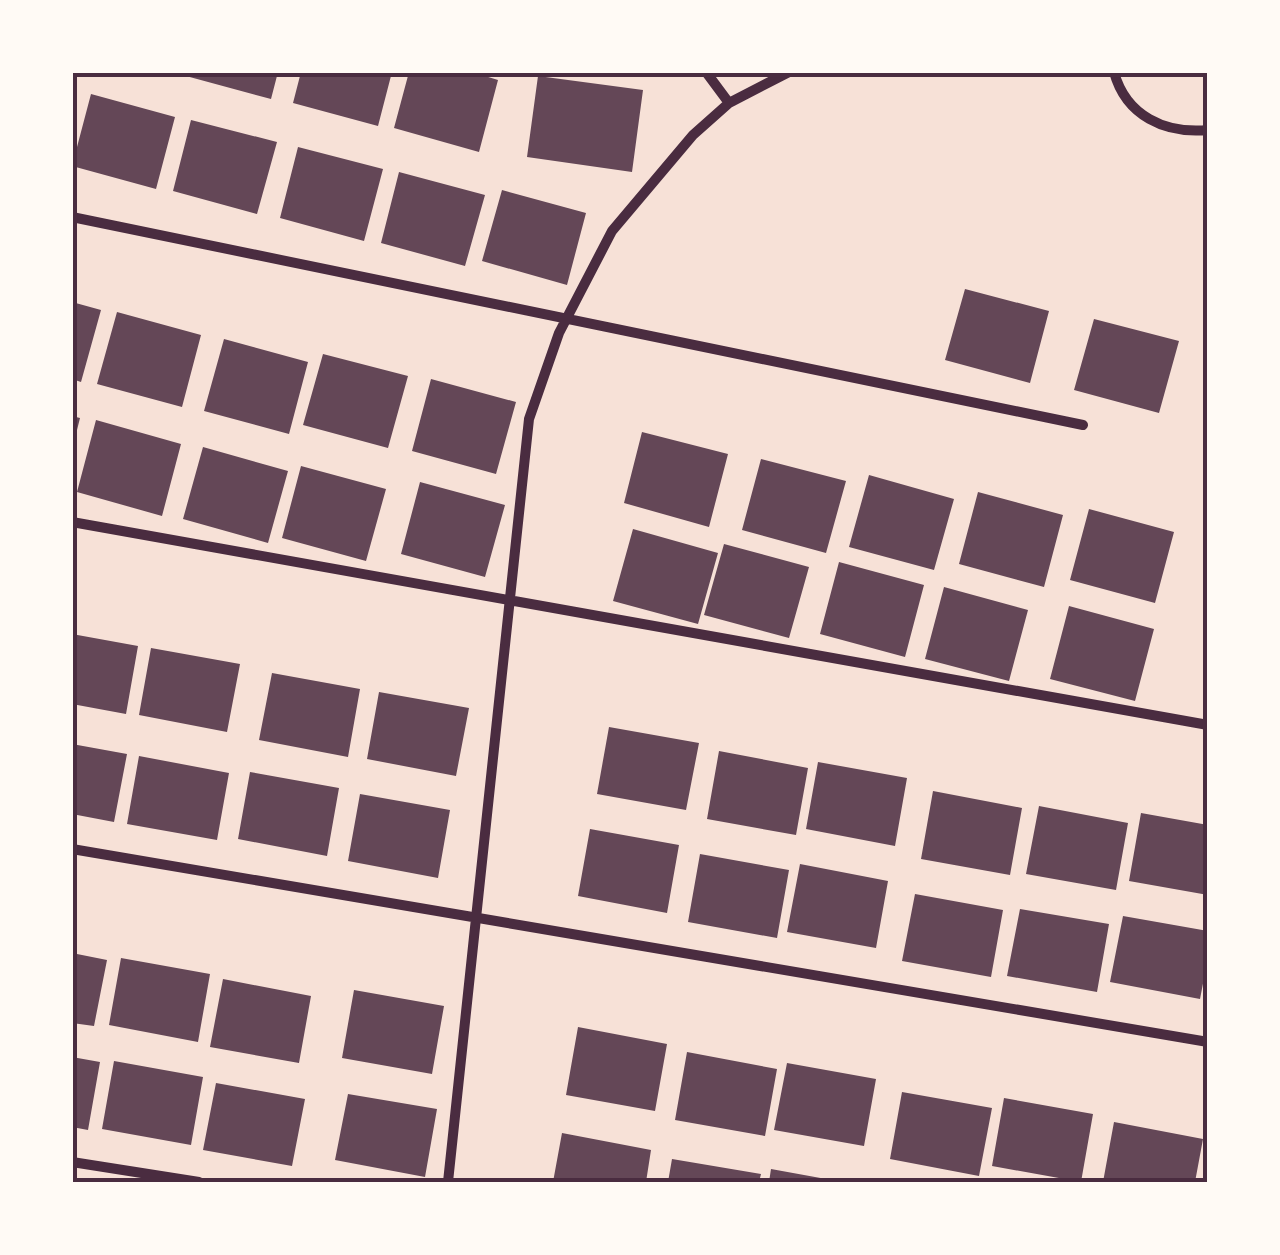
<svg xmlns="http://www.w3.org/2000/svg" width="1280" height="1255" font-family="Lato,sans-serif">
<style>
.building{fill:#644757}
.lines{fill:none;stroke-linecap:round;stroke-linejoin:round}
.minor{stroke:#4a2c40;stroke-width:10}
.neatline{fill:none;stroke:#4a2c40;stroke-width:4}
</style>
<rect width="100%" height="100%" fill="#f7e1d7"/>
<path class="building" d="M187,72H278L271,99L186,76Z
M301,72H392L378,126L293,103Z
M409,72H472L498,80L479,152L394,128Z
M538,76L643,90L632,172L527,157Z
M91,94L175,117L156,189L72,166Z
M191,120L277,142L257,214L173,191Z
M298,147L383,169L364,241L280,218Z
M399,172L485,195L465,266L381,243Z
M502,190L586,213L567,285L482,261Z
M965,289L1049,311L1030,383L945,360Z
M72,302L101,310L81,382L72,379Z
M117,312L201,335L182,407L97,384Z
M1094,319L1179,341L1159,413L1074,390Z
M224,339L308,362L289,434L204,411Z
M323,354L408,376L388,448L303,425Z
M431,379L516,402L496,474L412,451Z
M72,416L80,418L74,442H72Z
M96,420L181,444L162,516L77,492Z
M642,432L728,454L709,527L624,503Z
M203,447L288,471L268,543L183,519Z
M761,459L846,481L826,553L742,530Z
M301,466L386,489L366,561L282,538Z
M869,475L954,499L934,570L849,547Z
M420,482L505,505L485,577L401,554Z
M978,492L1063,515L1044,587L959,564Z
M1089,509L1174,532L1155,603L1070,580Z
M633,529L718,553L698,624L613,601Z
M724,544L809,567L789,638L704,615Z
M839,562L924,585L905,657L820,634Z
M944,587L1028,610L1009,681L925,659Z
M1069,606L1154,629L1135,701L1050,679Z
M72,634L138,646L126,714L72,704Z
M151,648L240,664L227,732L139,715Z
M272,673L360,689L348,757L259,740Z
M379,692L469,708L456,776L367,759Z
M609,727L699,743L686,810L597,794Z
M72,744L127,754L114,822L72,814Z
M719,751L808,768L796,835L707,819Z
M139,756L229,773L217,840L127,824Z
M818,762L907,778L895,846L806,829Z
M250,772L339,788L327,856L238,839Z
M933,791L1022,808L1010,875L921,859Z
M360,794L450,810L438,878L348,861Z
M1039,806L1128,823L1116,890L1026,874Z
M1141,813L1208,825V895L1129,881Z
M590,829L679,845L667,913L578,896Z
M700,854L789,870L777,938L688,922Z
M800,864L888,881L876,948L787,932Z
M915,894L1003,910L991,977L902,961Z
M1020,909L1109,924L1097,992L1007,976Z
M1123,916L1208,931V958L1200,999L1110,982Z
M72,953L107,960L94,1026L72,1023Z
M121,958L210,974L198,1042L109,1025Z
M223,979L311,996L299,1063L210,1047Z
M354,990L444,1006L432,1074L342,1058Z
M578,1027L667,1044L655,1111L566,1095Z
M687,1052L777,1069L765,1136L675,1120Z
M72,1057L100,1062L88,1130L72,1127Z
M114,1061L203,1077L191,1145L102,1129Z
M787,1063L876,1079L864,1146L774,1130Z
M216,1083L305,1099L292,1166L203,1150Z
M902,1092L992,1108L979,1176L890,1159Z
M348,1094L437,1109L425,1177L335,1160Z
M1004,1098L1093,1114L1081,1182L992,1166Z
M1114,1122L1203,1139L1195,1182H1103Z
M562,1133L651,1150L646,1182H553Z
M672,1159L761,1174L759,1182H668Z
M771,1169L837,1181L836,1182H769Z"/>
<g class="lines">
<path class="minor" d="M706,72L729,103
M1114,72C1126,116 1165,134 1208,130
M72,217L1083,425
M72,522L1208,725
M72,849L1208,1042
M72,1162L199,1182
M448,1182L529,419L559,333L612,231L693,135L729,103L789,72"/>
</g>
<rect width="1280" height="1255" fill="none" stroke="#fffaf5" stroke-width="150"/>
<rect x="75" y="75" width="1130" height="1105" class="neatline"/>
</svg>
